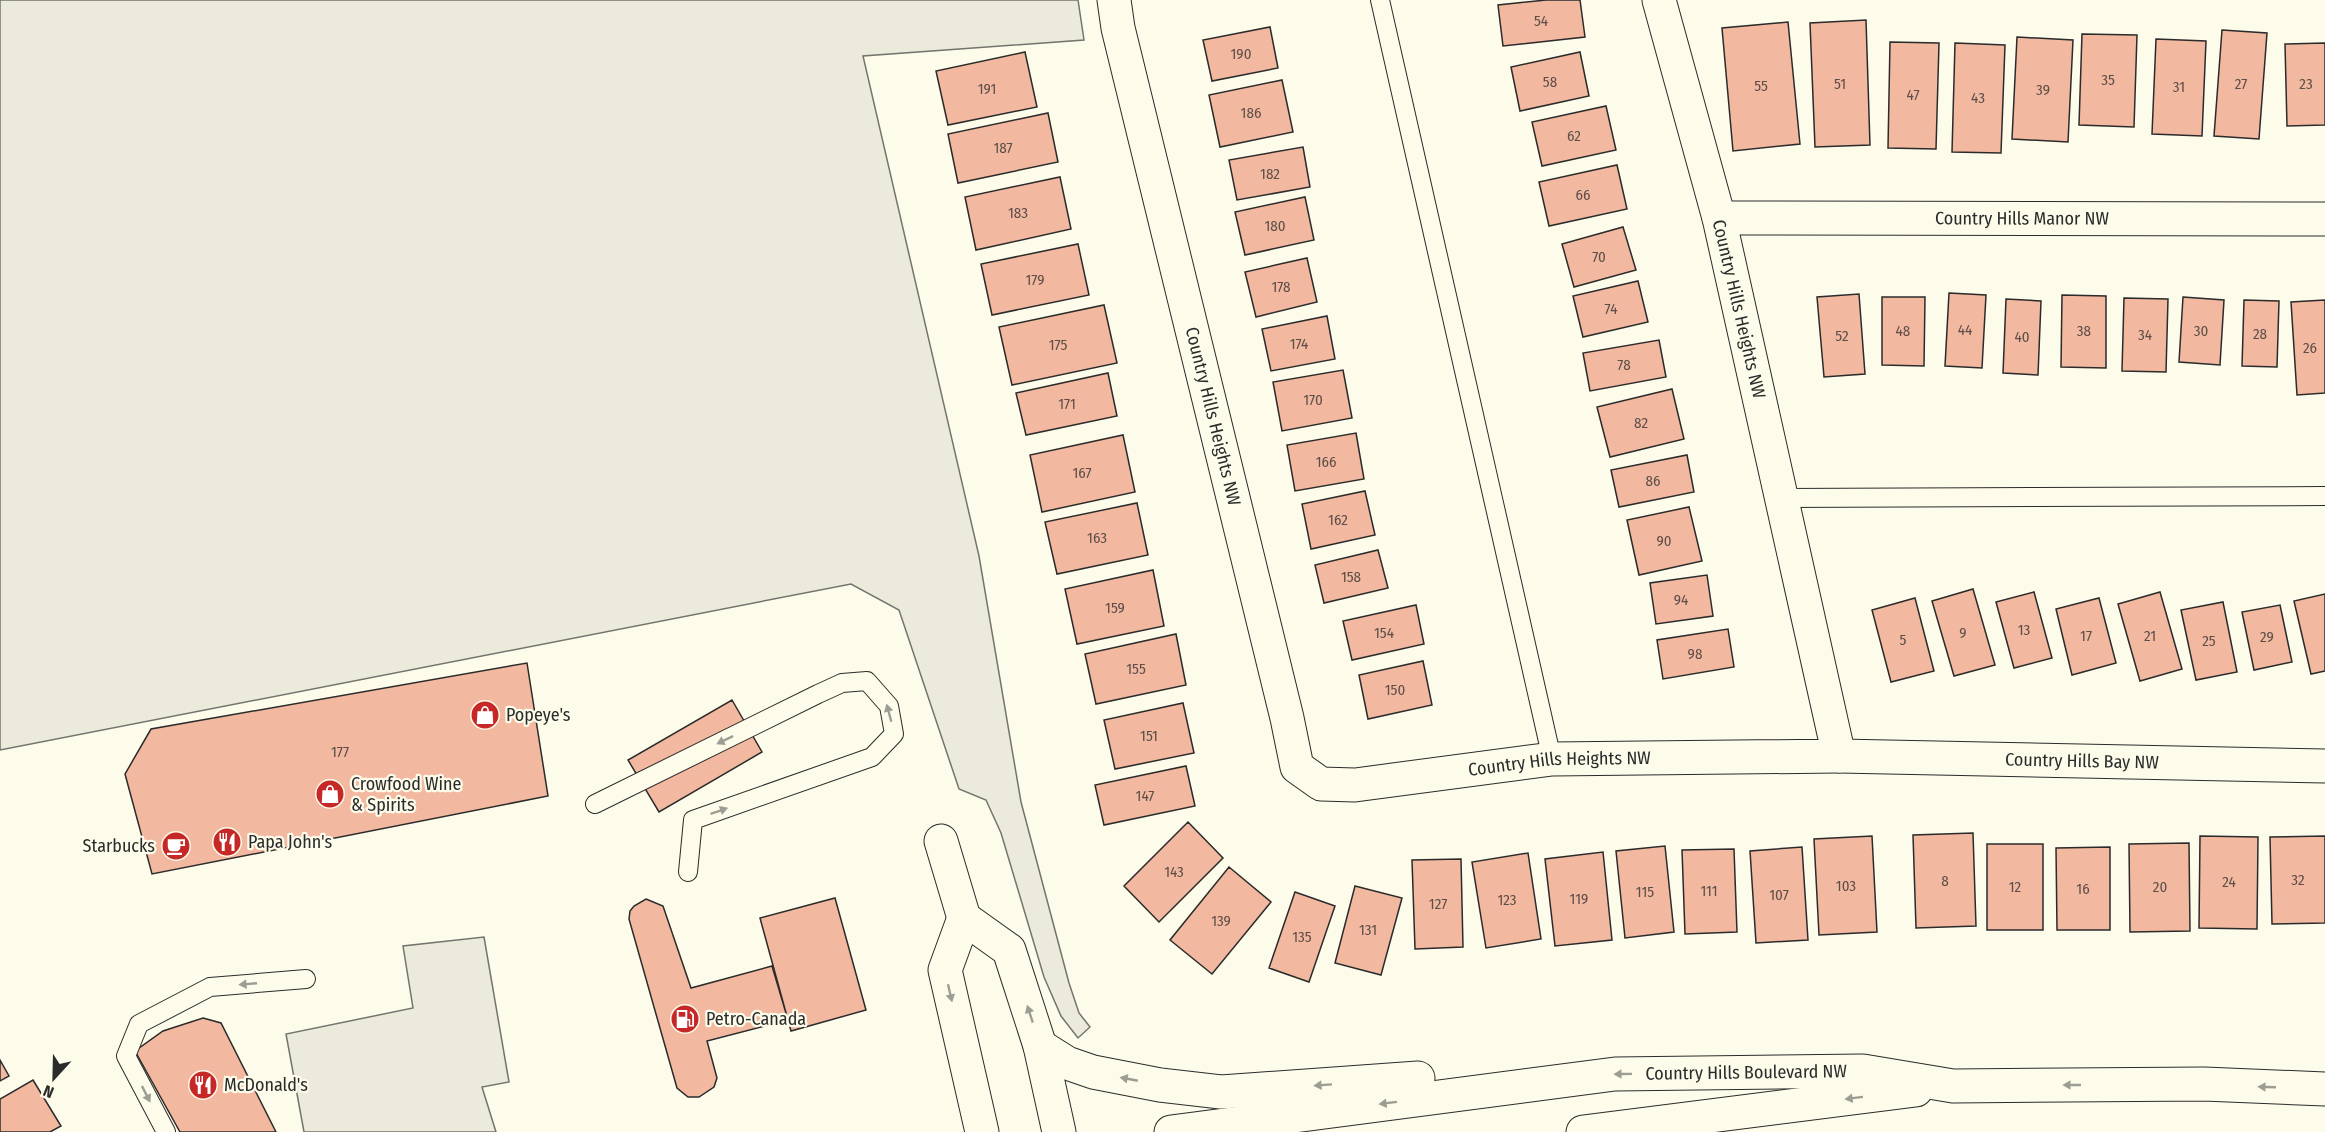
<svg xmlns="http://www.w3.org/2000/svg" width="2325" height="1132" font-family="'Fira Sans Condensed',sans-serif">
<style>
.green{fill:#ecebdb;stroke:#74746e;stroke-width:1.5}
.parking{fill:#eceadb;stroke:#74746e;stroke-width:1.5}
.building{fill:#f2b8a0;stroke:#2b2b2b;stroke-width:1.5}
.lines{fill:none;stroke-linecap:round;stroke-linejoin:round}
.service-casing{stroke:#2b2b2b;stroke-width:20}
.minor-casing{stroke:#2b2b2b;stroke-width:35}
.secondary-casing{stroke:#2b2b2b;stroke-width:35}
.service{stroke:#fdfbea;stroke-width:18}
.minor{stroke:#fdfbea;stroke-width:33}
.secondary{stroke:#fdfbea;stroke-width:33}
.oneway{fill:#9e9d94}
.labels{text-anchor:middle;stroke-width:4.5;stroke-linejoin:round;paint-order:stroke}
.number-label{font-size:15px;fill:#5d4e48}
.street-label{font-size:18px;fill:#2b2b2b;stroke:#fdfbea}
.poi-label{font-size:18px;fill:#2b2b2b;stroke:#fdfbea;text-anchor:start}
</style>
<rect width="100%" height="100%" fill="#fdfbea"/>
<path class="green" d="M0,0H1078L1084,40L863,56L979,556L1021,802L1069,983L1079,1013L1090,1027L1078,1038L1061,1016L1044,977L1001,833L986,800L959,789L899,610L851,584L0,750Z"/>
<path class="parking" d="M484,937L509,1082L482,1087L496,1132H304L286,1034L413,1008L403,946Z"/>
<path class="building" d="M1546,0H1580L1585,37L1503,46L1498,5Z
M1866,20L1870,145L1815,147L1810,23Z
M1788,22L1800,144L1733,151L1722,28Z
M1270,27L1278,68L1212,81L1203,40Z
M2222,30L2267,33L2259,139L2214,136Z
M2082,34L2137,35L2134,127L2079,125Z
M2017,37L2073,40L2068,142L2012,139Z
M2156,39L2206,41L2202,136L2152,134Z
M1890,42L1939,43L1936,149L1888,148Z
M1955,43L2005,45L2001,153L1952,152Z
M2325,43V125L2287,126L2285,44Z
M1025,52L1037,107L948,125L936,71Z
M1580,52L1589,96L1520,111L1511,67Z
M1282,80L1293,132L1220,147L1209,95Z
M1606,106L1616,150L1542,166L1532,122Z
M1048,113L1058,162L958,183L948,134Z
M1303,147L1310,187L1237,200L1229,160Z
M1617,165L1627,209L1549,226L1539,182Z
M1060,177L1071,229L976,250L965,197Z
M1305,197L1314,240L1245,255L1235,212Z
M1623,227L1636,270L1574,287L1562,244Z
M1078,244L1089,295L992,315L981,264Z
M1307,258L1317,302L1256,317L1245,272Z
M1638,281L1648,322L1583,337L1573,296Z
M1949,293L1986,295L1982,368L1945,366Z
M1859,294L1865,374L1824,377L1817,297Z
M2062,295L2106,296V368L2061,367Z
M1882,297H1925L1924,366L1882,365Z
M2183,297L2224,300L2220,365L2179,362Z
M2124,298L2168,299L2166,372L2122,371Z
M2006,299L2041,301L2038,375L2003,373Z
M2244,300L2279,301L2277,367L2242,366Z
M2325,300V393L2297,395L2291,302Z
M1104,305L1117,363L1012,385L999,327Z
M1327,316L1335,359L1271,371L1262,329Z
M1659,340L1666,377L1590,391L1583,353Z
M1343,370L1352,418L1282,431L1273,382Z
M1108,373L1117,416L1026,435L1016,393Z
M1672,389L1684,439L1610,457L1597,407Z
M1356,433L1364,479L1295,491L1287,445Z
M1123,435L1135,492L1042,512L1030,455Z
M1687,455L1694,492L1619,507L1611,470Z
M1365,491L1375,535L1311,549L1302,504Z
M1137,503L1148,555L1057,574L1045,522Z
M1689,507L1702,561L1639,575L1627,520Z
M1378,550L1388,588L1324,603L1315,565Z
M1153,570L1164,626L1077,644L1065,589Z
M1707,575L1713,616L1656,624L1650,583Z
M1973,589L1995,665L1954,676L1932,601Z
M2034,592L2052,658L2014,668L1996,602Z
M2160,592L2182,669L2140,681L2118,604Z
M2325,594V671L2311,674L2294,601Z
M1915,598L1934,671L1891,682L1872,610Z
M2099,598L2116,663L2072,675L2056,609Z
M2223,602L2237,672L2196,680L2181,610Z
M1416,605L1424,644L1352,660L1343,621Z
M2280,605L2292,662L2254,670L2242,612Z
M1728,629L1734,667L1663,679L1657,640Z
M1176,634L1186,685L1096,704L1085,654Z
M1423,661L1432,705L1368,719L1359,675Z
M527,663L548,796L152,874L125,774L151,729Z
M732,700L762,752L659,812L628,760Z
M1183,703L1194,753L1115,769L1104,720Z
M1186,766L1195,806L1104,825L1095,785Z
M1188,822L1223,858L1159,922L1124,886Z
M1973,833L1976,926L1916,928L1913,835Z
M1872,836L1877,932L1819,935L1814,839Z
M2200,836L2258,837L2257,929L2199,928Z
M2325,836V923L2272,924L2270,837Z
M2189,843L2190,931L2130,932L2129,844Z
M1987,844H2043V930H1987Z
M1665,846L1674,932L1625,938L1616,851Z
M1802,847L1808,940L1756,943L1750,851Z
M2110,847V930H2057L2056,848Z
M1734,849L1737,932L1685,934L1682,850Z
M1603,852L1612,940L1555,946L1545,859Z
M1528,853L1541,939L1486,948L1472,862Z
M1461,859L1463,947L1415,949L1412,860Z
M1229,867L1271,902L1212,974L1170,940Z
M1355,886L1402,898L1381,975L1335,963Z
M1295,892L1335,906L1309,982L1269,968Z
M835,898L866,1010L791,1031L760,918Z
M646,899L663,906L691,988L772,966L788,1020L707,1041L717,1078L714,1087L699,1097H688L677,1088L629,919L630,911L634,906Z
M203,1018L221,1023L276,1132H180L135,1051L163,1031Z
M0,1060L9,1076L0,1081Z
M33,1080L61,1126L50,1132H0V1099Z"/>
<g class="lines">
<g class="service-casing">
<path id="service" d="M1380,0L1552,759
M1781,498L2325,496
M595,804L818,694L842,683L867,681L889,706L894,734L872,757L693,820L688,872
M166,1132L126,1056L139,1024L210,987L306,979"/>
</g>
<g class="minor-casing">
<g id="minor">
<path id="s1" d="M1114,0L1118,28L1287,718L1297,767L1321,784L1355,785L1552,759L1839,756L1719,218L1659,0"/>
<path id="s2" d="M1719,218L2325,219"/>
<path id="s3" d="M1839,756L2325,766"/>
<path d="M941,841L964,918L1009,950L1040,1046L1059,1132"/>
<path d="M964,918L945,970L982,1132"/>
</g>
</g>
<g class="secondary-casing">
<g id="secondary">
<path d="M1040,1046L1067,1063L1093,1072L1160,1085L1221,1092L1418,1078"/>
<path id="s4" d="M1171,1132L1615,1074L1863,1071L1953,1086L2204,1084L2325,1089"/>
<path d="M1583,1132L1916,1090"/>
</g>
</g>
<use href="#service" class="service"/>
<use href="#minor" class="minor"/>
<use href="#secondary" class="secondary"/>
</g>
<defs><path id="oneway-solid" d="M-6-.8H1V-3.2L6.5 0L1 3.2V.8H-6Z" transform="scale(1.5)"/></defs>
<g class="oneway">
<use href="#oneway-solid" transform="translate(889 713) rotate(-105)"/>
<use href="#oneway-solid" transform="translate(725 740) rotate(154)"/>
<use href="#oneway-solid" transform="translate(719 811) rotate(-19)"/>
<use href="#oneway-solid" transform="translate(248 984) rotate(175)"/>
<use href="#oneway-solid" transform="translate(950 993) rotate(77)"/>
<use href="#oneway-solid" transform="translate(1030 1014) rotate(-108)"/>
<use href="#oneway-solid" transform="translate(1623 1074) rotate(179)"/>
<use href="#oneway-solid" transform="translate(1129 1079) rotate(-169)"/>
<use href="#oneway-solid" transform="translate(1323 1085) rotate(176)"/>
<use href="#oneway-solid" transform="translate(2072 1085) rotate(180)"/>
<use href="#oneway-solid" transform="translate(2267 1087) rotate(-178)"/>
<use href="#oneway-solid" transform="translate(146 1094) rotate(63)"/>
<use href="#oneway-solid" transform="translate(1854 1098) rotate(173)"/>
<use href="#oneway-solid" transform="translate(1388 1103) rotate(173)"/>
</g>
<defs>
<g id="shop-disc" transform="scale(1.5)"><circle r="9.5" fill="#c62828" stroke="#fdfbea"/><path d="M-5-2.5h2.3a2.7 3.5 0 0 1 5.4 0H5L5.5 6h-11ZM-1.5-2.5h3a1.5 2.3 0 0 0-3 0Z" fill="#fff"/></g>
<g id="restaurant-disc" transform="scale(1.5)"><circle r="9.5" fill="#c62828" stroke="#fdfbea"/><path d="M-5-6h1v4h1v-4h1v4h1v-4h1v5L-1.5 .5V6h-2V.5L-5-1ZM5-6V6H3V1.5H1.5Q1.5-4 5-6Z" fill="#fff"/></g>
<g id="cafe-disc" transform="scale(1.5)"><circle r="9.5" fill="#c62828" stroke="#fdfbea"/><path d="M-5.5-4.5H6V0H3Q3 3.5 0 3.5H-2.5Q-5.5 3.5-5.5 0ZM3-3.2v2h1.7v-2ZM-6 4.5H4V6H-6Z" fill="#fff"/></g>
<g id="fuel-disc" transform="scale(1.5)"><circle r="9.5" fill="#c62828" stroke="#fdfbea"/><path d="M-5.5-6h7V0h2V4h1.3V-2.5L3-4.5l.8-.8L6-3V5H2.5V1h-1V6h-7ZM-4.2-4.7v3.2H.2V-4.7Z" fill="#fff"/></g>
</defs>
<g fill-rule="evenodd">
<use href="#shop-disc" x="485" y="715"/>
<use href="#shop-disc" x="330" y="794"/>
<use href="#restaurant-disc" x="227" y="842"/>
<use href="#cafe-disc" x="176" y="846"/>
<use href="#fuel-disc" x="685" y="1019"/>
<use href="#restaurant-disc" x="203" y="1085"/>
</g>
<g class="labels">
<g class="number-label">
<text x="1541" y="26">54</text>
<text x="1241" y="59">190</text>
<text x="2108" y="85">35</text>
<text x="1550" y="87">58</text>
<text x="1840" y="89">51</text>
<text x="2241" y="89">27</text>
<text x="2306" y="89">23</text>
<text x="1761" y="91">55</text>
<text x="2179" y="92">31</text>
<text x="987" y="94">191</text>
<text x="2043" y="95">39</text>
<text x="1913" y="100">47</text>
<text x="1978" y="103">43</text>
<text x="1251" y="118">186</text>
<text x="1574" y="141">62</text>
<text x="1003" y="153">187</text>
<text x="1270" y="179">182</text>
<text x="1583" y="200">66</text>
<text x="1018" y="218">183</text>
<text x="1275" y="231">180</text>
<text x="1599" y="262">70</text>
<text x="1035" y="285">179</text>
<text x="1281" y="292">178</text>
<text x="1611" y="314">74</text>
<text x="1965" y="335">44</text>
<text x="1903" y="336">48</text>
<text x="2084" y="336">38</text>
<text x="2201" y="336">30</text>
<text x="2260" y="339">28</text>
<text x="2145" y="340">34</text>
<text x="1842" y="341">52</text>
<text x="2022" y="342">40</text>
<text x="1299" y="349">174</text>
<text x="1058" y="350">175</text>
<text x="2310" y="353">26</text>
<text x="1624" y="370">78</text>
<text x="1313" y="405">170</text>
<text x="1067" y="409">171</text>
<text x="1641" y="428">82</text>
<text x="1326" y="467">166</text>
<text x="1082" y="478">167</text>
<text x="1653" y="486">86</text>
<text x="1338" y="525">162</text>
<text x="1097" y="543">163</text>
<text x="1664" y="546">90</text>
<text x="1351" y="582">158</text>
<text x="1681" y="605">94</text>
<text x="1115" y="613">159</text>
<text x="2024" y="635">13</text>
<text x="1384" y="638">154</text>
<text x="1963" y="638">9</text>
<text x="2086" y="641">17</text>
<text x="2150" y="641">21</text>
<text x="2267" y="642">29</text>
<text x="1903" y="645">5</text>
<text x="2209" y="646">25</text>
<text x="1695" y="659">98</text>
<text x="1136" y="674">155</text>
<text x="1395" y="695">150</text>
<text x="1149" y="741">151</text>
<text x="340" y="757">177</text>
<text x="1145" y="801">147</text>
<text x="1174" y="877">143</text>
<text x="2298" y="885">32</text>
<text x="1945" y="886">8</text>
<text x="2229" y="887">24</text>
<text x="1846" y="891">103</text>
<text x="2015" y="892">12</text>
<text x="2160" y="892">20</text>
<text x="2083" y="894">16</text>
<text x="1709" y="896">111</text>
<text x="1645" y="897">115</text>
<text x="1779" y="900">107</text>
<text x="1579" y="904">119</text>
<text x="1507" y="905">123</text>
<text x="1438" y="909">127</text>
<text x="1221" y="926">139</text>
<text x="1368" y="935">131</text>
<text x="1302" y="942">135</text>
</g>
<g class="street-label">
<text dy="6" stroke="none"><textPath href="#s2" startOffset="303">Country Hills Manor NW</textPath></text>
<text transform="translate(1739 309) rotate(77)" y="6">Country Hills Heights NW</text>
<text dy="6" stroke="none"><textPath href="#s1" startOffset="428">Country Hills Heights NW</textPath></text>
<text dy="6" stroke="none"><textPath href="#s3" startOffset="243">Country Hills Bay NW</textPath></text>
<text dy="6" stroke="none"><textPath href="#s1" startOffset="1058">Country Hills Heights NW</textPath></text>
<text dy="6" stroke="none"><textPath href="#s4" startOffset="579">Country Hills Boulevard NW</textPath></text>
</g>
<g class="poi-label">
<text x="506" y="721">Popeye's</text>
<text x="351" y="790">Crowfood Wine<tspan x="351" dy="21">&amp; Spirits</tspan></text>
<text x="248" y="848">Papa John's</text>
<text x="155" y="852" text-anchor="end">Starbucks</text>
<text x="706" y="1025">Petro-Canada</text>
<text x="224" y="1091">McDonald's</text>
</g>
</g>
<g transform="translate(54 1078) rotate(202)" stroke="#fdfbea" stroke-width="4.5" paint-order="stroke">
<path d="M0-4.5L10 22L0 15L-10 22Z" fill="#2b2b2b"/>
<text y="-9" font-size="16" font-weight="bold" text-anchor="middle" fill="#2b2b2b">N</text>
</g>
</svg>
